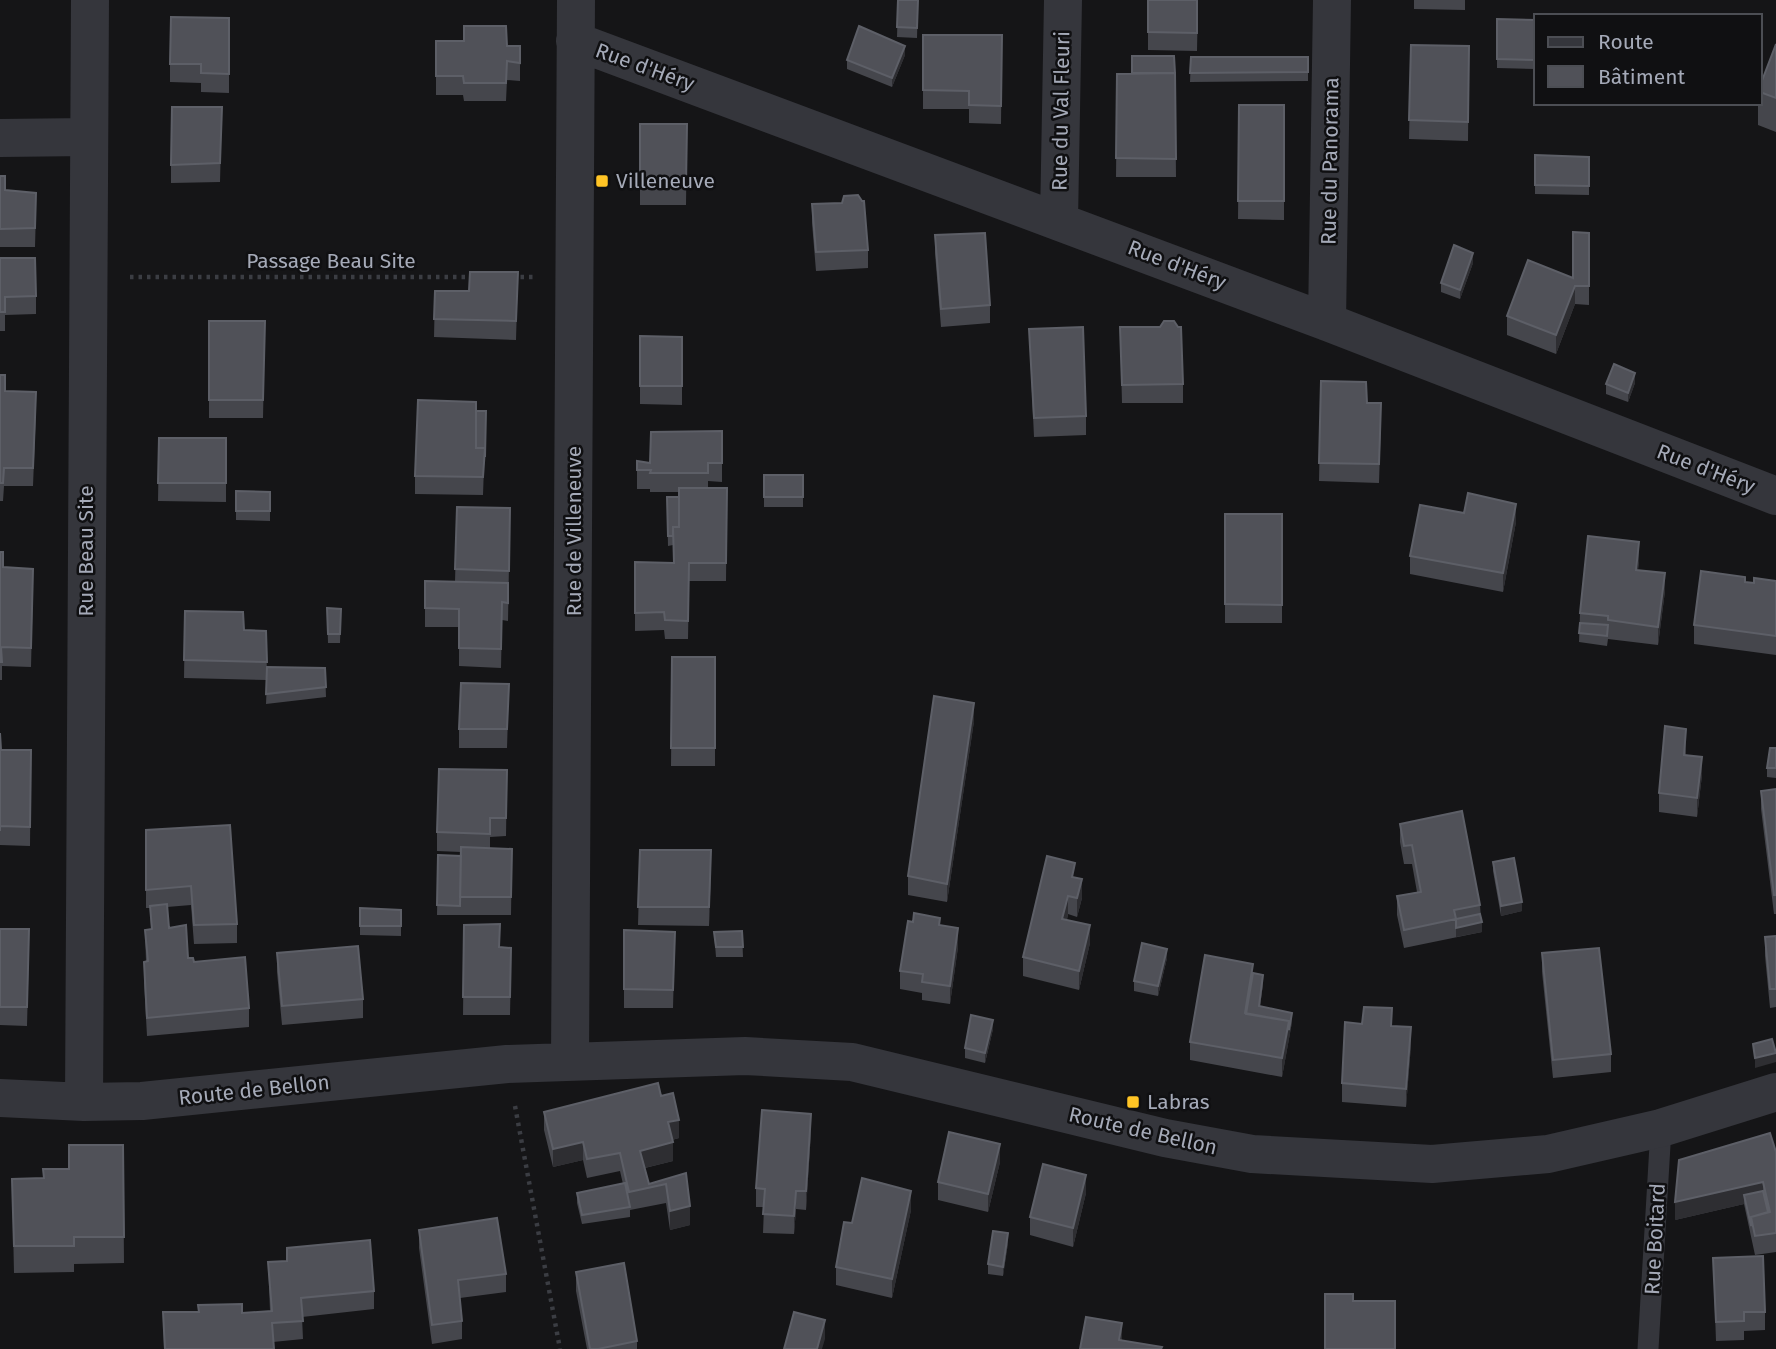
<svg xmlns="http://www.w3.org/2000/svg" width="1776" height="1349" font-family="'Fira Sans',sans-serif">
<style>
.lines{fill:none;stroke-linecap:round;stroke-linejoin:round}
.path{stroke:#3b3d43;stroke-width:4.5;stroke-dasharray:3.5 5;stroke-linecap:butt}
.service{stroke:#35363c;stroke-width:21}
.minor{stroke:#35363c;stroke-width:38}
.wall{fill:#45464c}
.shaded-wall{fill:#2e2e32}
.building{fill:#505158;stroke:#5d5f67;stroke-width:2}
.poi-dot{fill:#ffc425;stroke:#101012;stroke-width:2.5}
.labels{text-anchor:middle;stroke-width:5;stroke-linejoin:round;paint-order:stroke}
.street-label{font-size:21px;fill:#a5aab8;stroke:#101012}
.poi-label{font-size:21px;fill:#a5aab8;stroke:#101012;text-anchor:start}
</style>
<rect width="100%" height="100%" fill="#151517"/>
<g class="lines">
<path class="path" d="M130,277H475
M512,277H535
M515,1106L560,1349"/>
<path class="service" d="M1648,1349L1661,1128"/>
<path class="minor" d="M575,41L1327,322L1776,496
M0,138L88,137
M1059,221L1063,0
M1327,322L1332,0
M570,1061L576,0
M0,1098L84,1102L142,1101L507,1064L745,1056L852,1062L1165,1138L1252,1154L1432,1164L1548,1154L1661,1128L1776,1092
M84,1102L90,0"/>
</g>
<path class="wall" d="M898,0H918L917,38L897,37Z
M1148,0H1198L1197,51L1148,50Z
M1414,0H1465V10L1414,9Z
M229,18V93L201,92V83L170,82V64Z
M1497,19L1536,20V69L1497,68Z
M923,35H1002L1001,124L969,123V109H923Z
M436,41L520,46V81L507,80L506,101H464L463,95H436Z
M1776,44V132L1758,125V103H1760V86Z
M1411,45L1469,46L1468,141L1409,139Z
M905,55L892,87L847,69V60Z
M1191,57H1308V81L1190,82Z
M1175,73L1176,177H1116L1117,74Z
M1239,105H1284V220L1238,219Z
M222,107L220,182L171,183V165Z
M640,124H687L686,205H640Z
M1535,155L1589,157V195L1535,194Z
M0,176L5,190L36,211L35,247H0Z
M812,204L868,250V268L816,271L812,223Z
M1589,233V305L1575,304L1556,354L1507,335V316L1573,278Z
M935,235L990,305V323L941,327L935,253Z
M0,258L36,296V314L5,315V331H0Z
M1473,263L1460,299L1441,292V283Z
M518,272L516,340L434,337L435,291H469Z
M209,321H265L263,418H209Z
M1120,327L1183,384V403H1122Z
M1029,329L1086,416V435L1034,437Z
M640,336L682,337V405L640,404Z
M0,375L5,391L36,410L33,486H4L3,501H0Z
M1321,381L1367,403L1381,421L1379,483L1319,481Z
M1635,383L1628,402L1606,394V384Z
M476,411H486L483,495L415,494V476Z
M722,431V482L708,481V488H727L726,581H689L688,639H665L664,630L635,631V562L673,563V545L668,546L667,497H679V492H650V489H637V461L650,463Z
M159,438H226V502L158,501Z
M764,475H803V507H764Z
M236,491L270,492V521L236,520Z
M457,507L510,508L508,621L502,620L501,668L459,666V627H425V581L455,582Z
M1464,513L1516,522L1503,592L1410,574V556Z
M1225,514H1282V623H1225Z
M0,552L3,567L33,587L31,667L2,666V680H0Z
M1639,561L1638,570L1665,591L1658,645L1608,639L1607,646L1579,642L1580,613Z
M1776,581V655L1694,644V625L1745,582L1754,583Z
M327,608L341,609L340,643H328Z
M185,611L244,630L266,631L267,676L325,668L326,697L266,704L267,680L184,678Z
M672,657H715V766H671Z
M509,684L507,748H459V729Z
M974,721L947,902L908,895V876Z
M0,733L1,750H31L30,846L0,845V849Z
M1686,747V755L1702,775L1697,817L1659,812V793Z
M1776,748V778L1767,777V768Z
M507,770L506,836L490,837V848L512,849L511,915H437L438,855L461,856V852L437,851V832Z
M1776,789V914H1774L1761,809V791Z
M1400,824L1480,905L1482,932L1404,948L1397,915V896L1417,892L1412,864H1404L1400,842Z
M146,830L237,924V943L194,944L191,905L167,907L169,928L188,958L249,1008V1027L147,1036L144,981V962H146L145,930L151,929L150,908H146Z
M640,850L711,868L709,926L638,925Z
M1493,862L1522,911L1501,916L1493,871Z
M1075,878L1082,898L1077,917L1068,914L1067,920L1090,943L1079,990L1023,976V957Z
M360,908L401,910V936L360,935Z
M913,922L940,926L958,947L950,1004L922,1000V993L900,989V971Z
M464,925L511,966L510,1015H463Z
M0,929L29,948L27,1026L0,1025Z
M624,930L675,932L673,1008H624Z
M742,931L743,957H716L714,932Z
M1776,936V1007L1770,1008L1765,956V937Z
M277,953L363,999V1018L282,1025L277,972Z
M1542,953L1611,1054V1072L1553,1078L1542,972Z
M1167,958L1158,996L1134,991V981Z
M1253,973L1263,984L1260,1006L1292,1022L1282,1077L1190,1060V1042Z
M1392,1026L1411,1045L1406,1107L1342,1102V1083Z
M993,1029L985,1063L965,1058V1048Z
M661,1096L679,1138L672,1140L673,1161L645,1168L649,1184L686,1173L690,1225L670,1230L666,1203L630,1210V1217L582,1224L577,1203V1193L623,1184L620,1171L587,1178L583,1160L553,1167L544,1130V1112Z
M811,1132L806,1210L796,1209L794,1234L763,1233L764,1207H756V1188Z
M123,1145L124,1263L74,1264V1272L14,1273L12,1179L43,1178V1169H69Z
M1776,1152V1252L1755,1255L1744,1204L1675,1220Z
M1000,1162L988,1212L938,1200V1182Z
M1086,1193L1073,1247L1030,1235V1217Z
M911,1210L892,1298L836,1285V1267L852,1223Z
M419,1230L506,1274V1292L460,1298L462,1321V1339L432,1344L419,1248Z
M1008,1243L1003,1276L988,1274V1264Z
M1713,1258L1765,1312V1330L1744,1331V1340L1716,1341Z
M268,1262L374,1291V1309L302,1317L303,1339L273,1342L274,1349H164L163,1312H198V1305L242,1313L270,1311Z
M576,1272L637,1341V1349H587L576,1291Z"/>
<path class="shaded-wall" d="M905,46V55L892,87V78Z
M1473,253V263L1460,299V290Z
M1575,286V304L1556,354V335Z
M1635,373V383L1628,402V393Z
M1516,504V522L1503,592V573Z
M1639,542V561L1636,588V570Z
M1665,573V591L1658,645V627Z
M974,703V721L947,902V884Z
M1686,729V747L1684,773V755Z
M1702,757V775L1697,817V798Z
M711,850V868L709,926V907Z
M1082,879V898L1077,917V898Z
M1068,896V914L1062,937V919Z
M1522,902V911L1501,916V906Z
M1482,922V932L1456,937V928Z
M1090,925V943L1079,990V971Z
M958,928V947L950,1004V986Z
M1167,949V958L1158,996V986Z
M1253,964V982L1246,1023L1245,1013Z
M1263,975V984L1259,1015V1006Z
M1292,1013V1022L1289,1039V1030Z
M993,1020V1029L985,1063V1053Z
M1289,1021V1039L1282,1077V1058Z
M1411,1027V1045L1406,1107V1089Z
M1776,1053V1062L1755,1068V1058Z
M811,1114V1132L806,1210V1191Z
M679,1120V1138L668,1141V1122Z
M583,1142V1160L553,1167V1149Z
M673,1142V1161L640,1169V1151Z
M1000,1144V1162L988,1212V1194Z
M1086,1175V1193L1073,1247V1228Z
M1763,1182V1200L1744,1195V1204L1675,1220V1202Z
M796,1191V1209L794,1234V1216Z
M911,1191V1210L892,1298V1279Z
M690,1206V1225L670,1230V1211Z
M1008,1233V1243L1003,1276V1267Z
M825,1320V1339L822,1349H817Z
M1122,1323V1341L1119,1340Z"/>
<path class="building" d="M898,0H918L917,28L897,27Z
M1148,0H1197V33L1148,32Z
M171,17L229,18V74L201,73V64H170Z
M1497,19L1536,20V60L1497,59Z
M464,26H506L507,46H520V63L507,61L506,83H464L463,76H436V41H464Z
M859,26L905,46L892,78L847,60Z
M923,35H1002L1001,106L969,105V91L923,90Z
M1776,44V98L1760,92V86Z
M1411,45L1469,46L1468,122L1409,120Z
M1132,56H1174L1175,73H1132Z
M1191,57H1308V72L1190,73Z
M1175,73L1176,159L1116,158L1117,74Z
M1239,105H1284V201H1238Z
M172,107H222L220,163L171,165Z
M640,124H687L686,186H640Z
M1535,155L1589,157V186L1535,185Z
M0,176H5V190L36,193L35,228L0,229Z
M858,195L862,201H864L868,250L816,252L812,204L842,203L844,196Z
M1573,232L1589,233V286H1575L1556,335L1507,316L1528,260L1573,278Z
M985,233L990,305L941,309L935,235Z
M1454,245L1473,253L1460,290L1441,283Z
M0,258H35L36,296L5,297V312H0Z
M470,272H518L516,321L434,319L435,291H469Z
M209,321H265L263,400H209Z
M1164,321H1174L1178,327H1181L1183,384L1122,385L1120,327H1160Z
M1083,327L1086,416L1034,418L1029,329Z
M640,336L682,337V386H640Z
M1614,364L1635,373L1628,393L1606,384Z
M0,375H5V391L36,392L33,468H4L3,483H0Z
M1321,381L1366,382L1367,403H1381L1379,464L1319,463Z
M418,400L476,402V448H485L483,477L415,476Z
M476,411H486L485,457V448H476Z
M722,431V463H708V473H650L651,470H637V461L650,463L651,432Z
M159,438H226V483H158Z
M764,475H803V497H764Z
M679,488H727L726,563H689L688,621L665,620L664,612L635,613V562L674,563L673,527H679Z
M236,491L270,492V511H236Z
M1468,493L1516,504L1503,573L1410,556L1420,505L1464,513Z
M667,497H679V527H673V536H668Z
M457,507L510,508L509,571L455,569Z
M1225,514H1282V605L1225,604Z
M1588,536L1639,542L1636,570L1665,573L1658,627L1608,620V616L1580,613Z
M0,552H3V567L33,569L31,648L1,647L2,662H0Z
M1701,571L1745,577V582L1754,583V578L1776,581V636L1694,625Z
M425,581L508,583V603L502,602L501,649L459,648V609L425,608Z
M327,608L341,609L340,634H328Z
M185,611L243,612L244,630L266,631L267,662L184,660Z
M1580,623L1608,625L1607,636L1579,633Z
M672,657H715V748H671Z
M267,667L325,668L326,687L266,694Z
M461,683L509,684L507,729H459Z
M934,696L974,703L947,884L908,876Z
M1665,726L1686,729L1684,755L1702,757L1697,798L1659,793Z
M0,733L1,750H31L30,827L0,826V831Z
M1770,748H1776V768H1767Z
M439,769L507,770L506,818H490V834L437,832Z
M1776,789V895H1774L1761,791Z
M1462,811L1480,905L1454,910L1456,919L1404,930L1397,896L1421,892L1412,845L1404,846L1400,824Z
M230,825L237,924L194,925L191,886L146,890V830Z
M461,847L512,849L511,897H460Z
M640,850H711L709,907H638Z
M438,855L461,856L460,906L437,905Z
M1047,856L1075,863L1072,877L1082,879L1077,898L1068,896L1062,919L1090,925L1079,971L1023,957Z
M1514,858L1522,902L1501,906L1493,862Z
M167,904L169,928L186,925L188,958H193L194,962L245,957L249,1008L147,1018L144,962L148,961L145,930L152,929L150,906Z
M360,908L401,910V926H360Z
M914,913L940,918L939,925L958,928L950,986L922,982L923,974L900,971L908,921L913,922Z
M1480,914L1482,922L1456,928V919Z
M500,924L499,947L511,948L510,997H463L464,925Z
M0,929H29L27,1007H0Z
M624,930L675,932L673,990L624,989Z
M742,931L743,947H716L714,932Z
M1776,936V989H1770L1765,937Z
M1142,943L1167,949L1158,986L1134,981Z
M358,946L363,999L282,1006L277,953Z
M1599,948L1611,1054L1553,1060L1542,953Z
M1205,955L1253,964L1245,1013L1289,1021L1282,1058L1190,1042Z
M1253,973L1263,975L1259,1006L1292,1013L1289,1030V1021L1246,1014Z
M1364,1007L1392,1008L1391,1026L1411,1027L1406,1089L1342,1083L1345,1022L1362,1024Z
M971,1015L993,1020L985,1053L965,1048Z
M1772,1039L1776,1053L1755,1058L1753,1044Z
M658,1083L661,1096L673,1093L679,1120L668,1122L673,1142L640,1151L649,1184L686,1173L690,1206L670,1211L666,1184L629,1192L620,1153L587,1159L583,1142L553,1149L544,1112Z
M762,1110L811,1114L806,1191H796L794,1216L763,1214L765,1189L756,1188Z
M949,1132L1000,1144L988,1194L938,1182Z
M1770,1133L1776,1152V1233L1755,1236L1751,1217L1770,1212L1763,1182L1675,1202L1679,1160Z
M69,1145H123L124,1237H74V1246H14L12,1179L44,1178L43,1169H69Z
M1043,1164L1086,1175L1073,1228L1030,1217Z
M862,1178L911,1191L892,1279L836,1267L844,1222L852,1223Z
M625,1183L630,1207L582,1215L577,1193Z
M1763,1191L1768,1212L1751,1217V1226L1744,1195Z
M497,1218L506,1274L458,1280L462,1321L432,1325L419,1230Z
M993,1231L1008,1233L1003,1267L988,1264Z
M370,1240L374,1291L301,1298L303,1321L272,1323L274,1349H165L163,1312H199L198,1305L242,1304V1313L272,1311L268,1262L287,1261V1248Z
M1763,1256L1765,1312H1744V1321L1716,1322L1713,1258Z
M624,1263L637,1341L598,1349H590L576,1272Z
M1325,1294H1353V1301H1395V1349H1325Z
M794,1312L825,1320L817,1349H784Z
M1086,1317L1122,1323L1119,1340L1162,1347L1161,1349H1080Z"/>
<g class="poi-dot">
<rect x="595" y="174" width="14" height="14" rx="3.5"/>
<rect x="1126" y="1095" width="14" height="14" rx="3.5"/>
</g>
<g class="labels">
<g class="street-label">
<text transform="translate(645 67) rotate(20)" y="7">Rue d'Héry</text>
<text transform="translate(1061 111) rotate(-89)" y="7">Rue du Val Fleuri</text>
<text transform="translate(1330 161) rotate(-89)" y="7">Rue du Panorama</text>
<text x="331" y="268">Passage Beau Site</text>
<text transform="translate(1177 265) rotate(21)" y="7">Rue d'Héry</text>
<text transform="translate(1706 469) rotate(21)" y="7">Rue d'Héry</text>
<text transform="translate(574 531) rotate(-90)" y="7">Rue de Villeneuve</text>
<text transform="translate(86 551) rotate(-90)" y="7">Rue Beau Site</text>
<text transform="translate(254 1090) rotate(-6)" y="7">Route de Bellon</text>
<text transform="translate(1143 1131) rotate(13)" y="7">Route de Bellon</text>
<text transform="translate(1655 1239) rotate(-87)" y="7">Rue Boitard</text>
</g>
<g class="poi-label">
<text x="616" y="188">Villeneuve</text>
<text x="1147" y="1109">Labras</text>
</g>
</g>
<rect x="1534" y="14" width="228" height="91" fill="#101012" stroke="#4c4e54" stroke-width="2"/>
<rect x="1548" y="37" width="35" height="10" fill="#35363c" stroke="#4c4e54" stroke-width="2"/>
<text x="1598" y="49" font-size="21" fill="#a5aab8">Route</text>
<rect x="1548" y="66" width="35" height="21" fill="#505158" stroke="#4c4e54" stroke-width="2"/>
<text x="1598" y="84" font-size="21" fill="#a5aab8">Bâtiment</text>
</svg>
